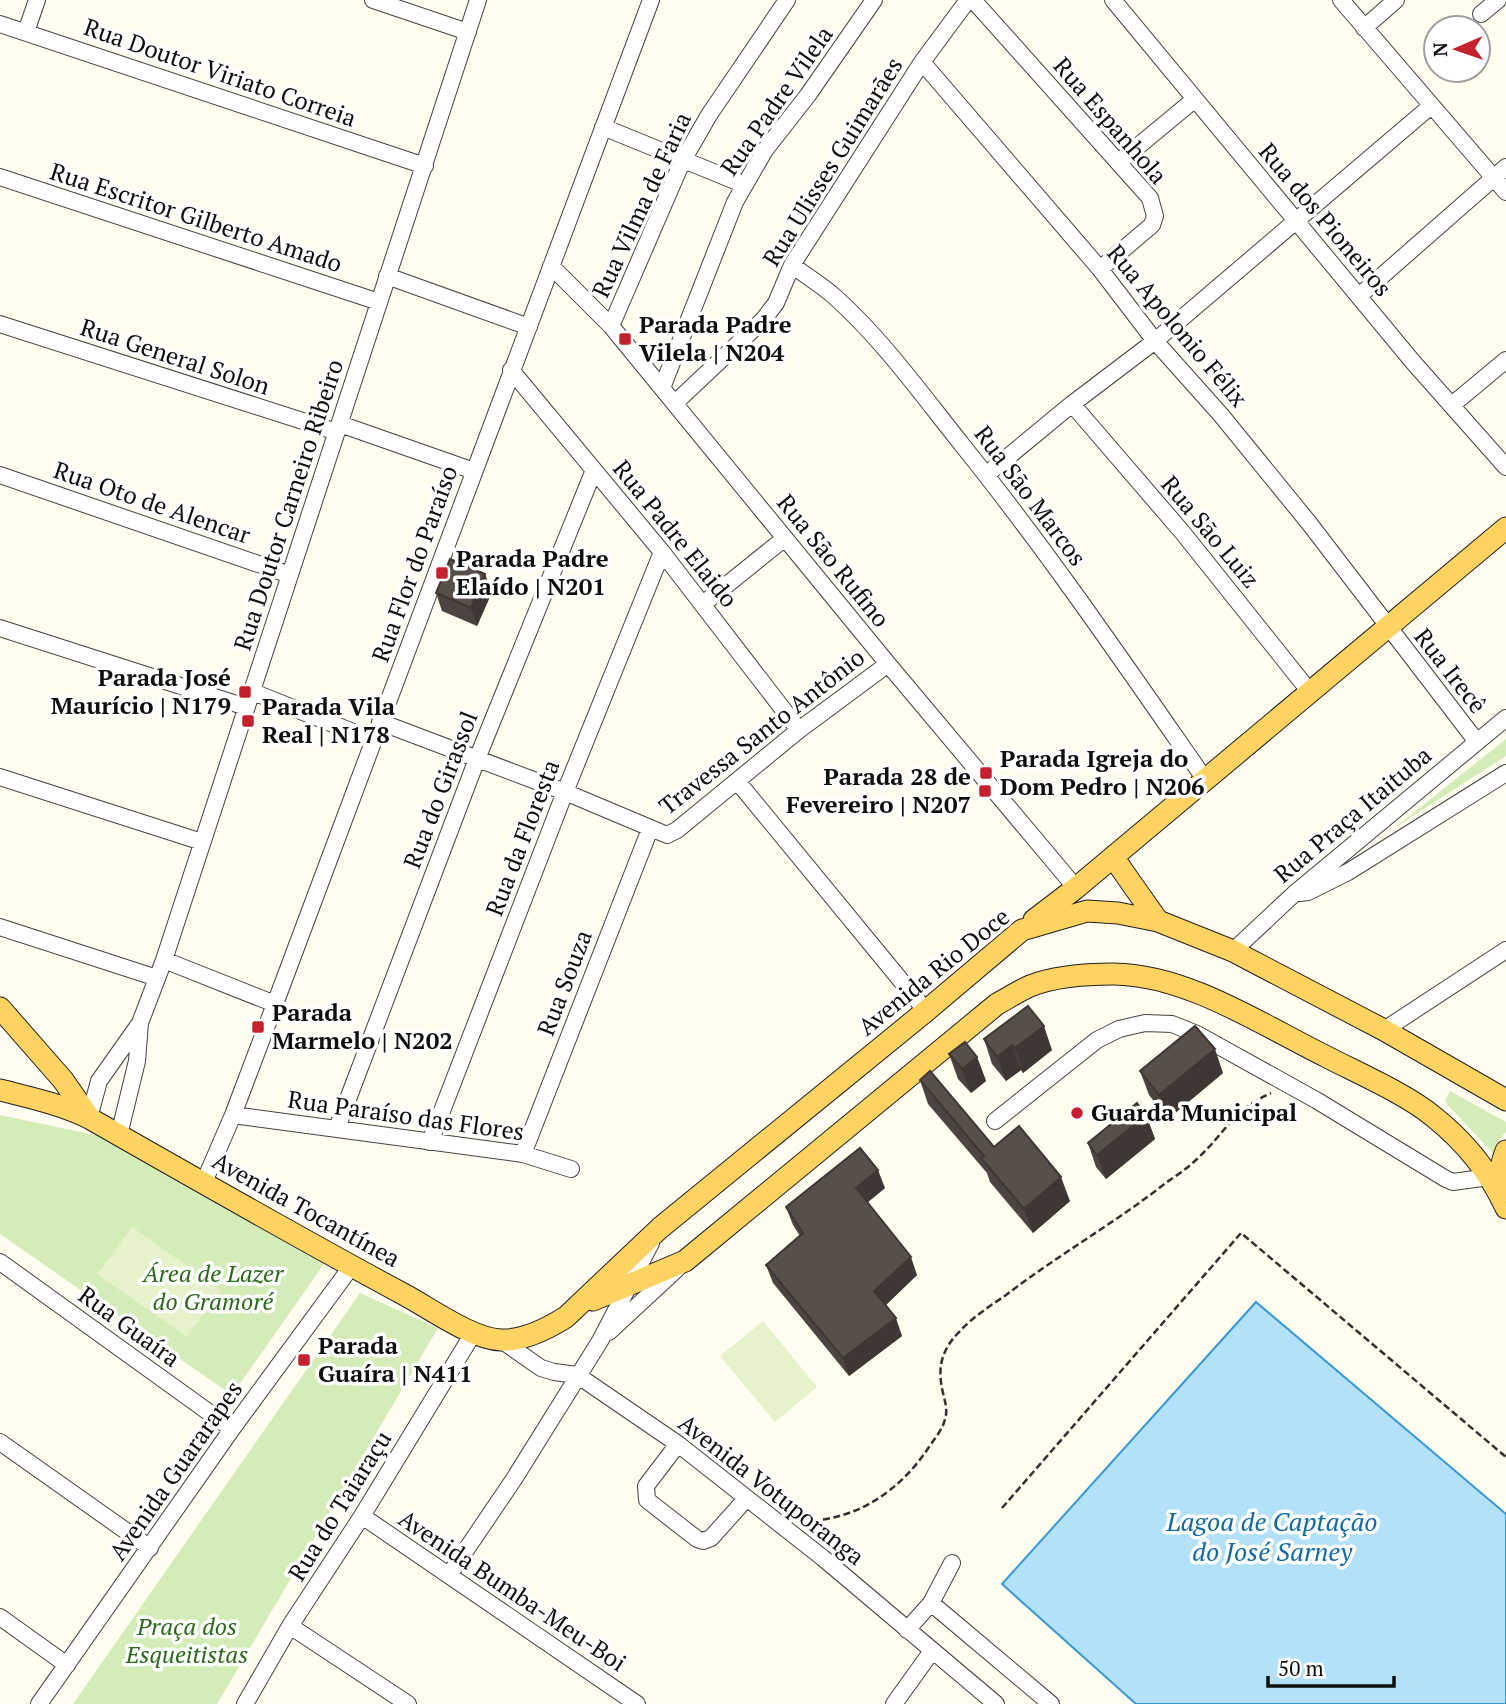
<svg xmlns="http://www.w3.org/2000/svg" width="1506" height="1704" font-family="'PT Serif',serif">
<style>
.green{fill:#d4ecb8}
.pitch{fill:#e6f2ca}
.water{fill:#b3e1f9;stroke:#3699d3;stroke-width:2}
.lines{fill:none;stroke-linecap:round;stroke-linejoin:round}
.minor-casing{stroke:#424242;stroke-width:18}
.major-casing{stroke:#202020;stroke-width:23}
.path{stroke:#313131;stroke-width:2.5;stroke-dasharray:7 3.5;stroke-linecap:butt}
.minor{stroke:#fff;stroke-width:16}
.major{stroke:#fed362;stroke-width:21}
.wall{fill:#4c4440}
.shaded-wall{fill:#3e3734}
.building{fill:#584f4a;stroke:#3e3734;stroke-width:2}
.poi-dot{fill:#c5202d;stroke:#fff;stroke-width:2.5}
.labels{text-anchor:middle;stroke-width:7;stroke-linejoin:round;paint-order:stroke}
.street-label{font-size:24px;fill:#0f0f0f;stroke:#fff}
.poi-label{font-size:24px;font-weight:bold;fill:#0f0f0f;stroke:#fff;text-anchor:start}
.park-label{font-size:24px;font-style:italic;fill:#2e6a1c;stroke:#fff}
.water-label{font-size:26px;font-style:italic;fill:#126aa7;stroke:#fff}
</style>
<rect width="100%" height="100%" fill="#fffcf0"/>
<path class="green" d="M1506,739V756L1393,829Z
M1450,1091L1506,1122V1132L1498,1141L1494,1154L1445,1102Z
M0,1115L99,1136L326,1261L232,1395L0,1234Z
M360,1293L438,1328L217,1704H73Z"/>
<path class="pitch" d="M132,1227L221,1290L187,1337L97,1274Z
M763,1321L817,1387L775,1422L720,1356Z"/>
<path class="water" d="M1256,1302L1506,1514V1704H1136L1002,1584Z"/>
<g class="lines">
<g class="minor-casing">
<path id="minor" d="M373,0L468,32
M973,0L1150,198L1155,216L1152,225L1100,269
M1113,0L1413,362L1506,467
M1341,0L1506,192
M1481,14L1498,0
M0,24L425,166
M1364,28L1396,0
M26,32L37,0
M922,62L1100,269L1155,341L1221,415L1309,523L1477,742
M603,127L745,185
M1119,162L1195,99
M0,177L379,302
M792,265C806,276 822,285 835,297C883,340 923,396 963,446C1049,553 1126,666 1204,778
M551,266L611,326L888,664L1076,888
M387,276L529,327
M1359,296L1506,167
M0,324L337,432
M611,326L682,162L709,115L787,0
M511,370L662,552L799,730
M662,388L735,202L765,150L808,95L874,0
M675,403L763,320L776,303L792,265L922,62L968,0
M1072,404L1183,533L1310,692
M1452,405L1506,360
M340,424L474,471
M0,475L290,575
M986,475L1072,404L1155,341L1431,106
M703,604L785,538
M0,628L246,707
M253,692L373,740
M380,722L565,792L667,835L677,830L799,730L888,664
M0,777L202,842
M737,781L926,1011
M1300,893L1308,892L1348,872L1506,773
M0,927L157,978
M1233,951L1294,894L1506,718
M164,960L275,1004
M1384,1030L1506,950
M233,1115L523,1154L571,1169
M89,1118L99,1081L140,1023L164,960L478,0
M995,1121L1097,1040L1119,1029L1145,1023L1172,1024L1197,1034L1316,1100L1446,1179L1453,1182L1489,1177
M337,1128L477,759L594,470
M119,1135L137,1061L140,1023
M430,1142L565,792L662,552
M523,1154L650,829
M204,1182L233,1115L275,1004L651,0
M0,1262L232,1429
M609,1332L677,1269
M501,1340L541,1368L554,1372L577,1375L678,1444L823,1558L996,1704
M0,1442L150,1548
M678,1444L646,1486L647,1500L697,1539L703,1541L711,1538L746,1499
M362,1516L637,1704
M449,1575L514,1479L600,1341L651,1243
M931,1603L1051,1704
M0,1617L67,1665
M290,1626L408,1704
M907,1630L931,1603L952,1563
M39,1704L232,1429L351,1267
M245,1704L290,1626L362,1516L474,1332
M894,1704L932,1651"/>
</g>
<g class="major-casing">
<path id="major" d="M1113,857L1158,921
M1034,920L1076,888L1506,528
M0,1008L63,1080L88,1116
M0,1090C31,1098 60,1104 89,1118C194,1178 299,1238 405,1295C431,1309 472,1339 501,1340C524,1341 547,1329 566,1317L660,1228L926,1011L1022,930L1087,911L1118,913L1158,921L1233,951L1384,1030L1506,1100
M1501,1193C1498,1178 1500,1166 1506,1151
M593,1300L685,1261L997,1004C1008,998 1019,991 1030,986C1055,976 1088,974 1114,974C1188,975 1262,1025 1327,1057C1358,1073 1408,1095 1434,1117C1464,1141 1490,1173 1506,1208"/>
</g>
<path class="path" d="M1002,1508L1241,1233L1506,1457
M802,1521C856,1521 900,1491 929,1447C935,1438 943,1429 945,1419C948,1410 945,1402 943,1393C937,1368 941,1350 960,1331C973,1317 990,1306 1006,1295C1058,1255 1115,1223 1167,1182C1177,1175 1188,1168 1197,1159C1226,1132 1232,1111 1271,1093"/>
<use href="#minor" class="minor"/>
<use href="#major" class="major"/>
</g>
<path class="wall" d="M492,592L477,626L442,611L436,593Z
M984,1039L1052,1050L1023,1073L1021,1070L1006,1081L992,1064Z
M949,1054L977,1057L986,1081L971,1093L958,1079Z
M1140,1071L1223,1073L1168,1119L1149,1095Z
M920,1080L994,1147L1070,1201L1033,1233L990,1182L987,1173L928,1104Z
M1146,1115L1155,1139L1106,1179L1096,1167L1088,1143Z
M885,1188L868,1202L917,1275L885,1305L902,1336L849,1376L773,1283L766,1265L800,1236L793,1225L786,1207Z"/>
<path class="shaded-wall" d="M485,574L492,592L477,626L471,608Z
M1044,1026L1052,1050L1023,1073L1015,1048Z
M1012,1045L1021,1070L1006,1081L997,1057Z
M1215,1049L1223,1073L1168,1119L1159,1095Z
M977,1057L986,1081L971,1093L962,1069Z
M1146,1115L1155,1139L1106,1179L1097,1155Z
M878,1170L885,1188L863,1206L856,1188Z
M1061,1177L1070,1201L1033,1233L1024,1209Z
M911,1257L917,1275L881,1310L874,1291Z
M896,1318L902,1336L849,1376L843,1358Z"/>
<path class="building" d="M450,559L485,574L471,608L436,593Z
M1028,1006L1044,1026L1015,1048L1012,1045L997,1057L984,1039Z
M1195,1026L1215,1049L1159,1095L1140,1071Z
M965,1042L977,1057L962,1069L949,1054Z
M930,1071L994,1147L1019,1126L1061,1177L1024,1209L981,1158L984,1156L920,1080Z
M1137,1103L1146,1115L1097,1155L1088,1143Z
M860,1148L878,1170L856,1188L911,1257L874,1291L896,1318L843,1358L766,1265L803,1233L786,1207Z"/>
<g class="poi-dot">
<rect x="618" y="332" width="14" height="14" rx="3.5"/>
<rect x="435" y="566" width="14" height="14" rx="3.5"/>
<rect x="238" y="685" width="14" height="14" rx="3.5"/>
<rect x="241" y="714" width="14" height="14" rx="3.5"/>
<rect x="979" y="766" width="14" height="14" rx="3.5"/>
<rect x="978" y="784" width="14" height="14" rx="3.5"/>
<rect x="251" y="1020" width="14" height="14" rx="3.5"/>
<circle cx="1077" cy="1113" r="7"/>
<rect x="297" y="1353" width="14" height="14" rx="3.5"/>
</g>
<g class="labels">
<g class="street-label">
<text transform="translate(220 73) rotate(19)" y="8">Rua Doutor Viriato Correia</text>
<text transform="translate(777 101) rotate(-55)" y="8">Rua Padre Vilela</text>
<text transform="translate(1110 121) rotate(49)" y="8">Rua Espanhola</text>
<text transform="translate(833 162) rotate(-58)" y="8">Rua Ulisses Guimarães</text>
<text transform="translate(642 205) rotate(-65)" y="8">Rua Vilma de Faria</text>
<text transform="translate(196 218) rotate(18)" y="8">Rua Escritor Gilberto Amado</text>
<text transform="translate(1325 220) rotate(50)" y="8">Rua dos Pioneiros</text>
<text transform="translate(1177 326) rotate(50)" y="8">Rua Apolonio Félix</text>
<text transform="translate(175 357) rotate(18)" y="8">Rua General Solon</text>
<text transform="translate(1030 496) rotate(53)" y="8">Rua São Marcos</text>
<text transform="translate(152 503) rotate(19)" y="8">Rua Oto de Alencar</text>
<text transform="translate(289 505) rotate(-72)" y="8">Rua Doutor Carneiro Ribeiro</text>
<text transform="translate(1210 532) rotate(50)" y="8">Rua São Luiz</text>
<text transform="translate(675 534) rotate(51)" y="8">Rua Padre Elaido</text>
<text transform="translate(833 561) rotate(51)" y="8">Rua São Rufino</text>
<text transform="translate(415 564) rotate(-70)" y="8">Rua Flor do Paraíso</text>
<text transform="translate(1450 671) rotate(52)" y="8">Rua Irecê</text>
<text transform="translate(762 732) rotate(-38)" y="8">Travessa Santo Antônio</text>
<text transform="translate(441 790) rotate(-69)" y="8">Rua do Girassol</text>
<text transform="translate(1353 815) rotate(-40)" y="8">Rua Praça Itaituba</text>
<text transform="translate(523 838) rotate(-69)" y="8">Rua da Floresta</text>
<text transform="translate(934 972) rotate(-39)" y="8">Avenida Rio Doce</text>
<text transform="translate(565 983) rotate(-69)" y="8">Rua Souza</text>
<text transform="translate(406 1116) rotate(8)" y="8">Rua Paraíso das Flores</text>
<text transform="translate(306 1210) rotate(29)" y="8">Avenida Tocantínea</text>
<text transform="translate(129 1327) rotate(36)" y="8">Rua Guaíra</text>
<text transform="translate(176 1471) rotate(-55)" y="8">Avenida Guararapes</text>
<text transform="translate(771 1490) rotate(38)" y="8">Avenida Votuporanga</text>
<text transform="translate(340 1506) rotate(-58)" y="8">Rua do Taiaraçu</text>
<text transform="translate(512 1591) rotate(34)" y="8">Avenida Bumba-Meu-Boi</text>
</g>
<g class="poi-label">
<text x="639" y="333">Parada Padre<tspan x="639" dy="28">Vilela | N204</tspan></text>
<text x="456" y="567">Parada Padre<tspan x="456" dy="28">Elaído | N201</tspan></text>
<text x="231" y="686" text-anchor="end">Parada José<tspan x="231" dy="28">Maurício | N179</tspan></text>
<text x="262" y="715">Parada Vila<tspan x="262" dy="28">Real | N178</tspan></text>
<text x="1000" y="767">Parada Igreja do<tspan x="1000" dy="28">Dom Pedro | N206</tspan></text>
<text x="971" y="785" text-anchor="end">Parada 28 de<tspan x="971" dy="28">Fevereiro | N207</tspan></text>
<text x="272" y="1021">Parada<tspan x="272" dy="28">Marmelo | N202</tspan></text>
<text x="1091" y="1121">Guarda Municipal</text>
<text x="318" y="1354">Parada<tspan x="318" dy="28">Guaíra | N411</tspan></text>
</g>
<g class="park-label">
<text x="213" y="1282">Área de Lazer<tspan x="213" dy="28">do Gramoré</tspan></text>
<text x="187" y="1635">Praça dos<tspan x="187" dy="28">Esqueitistas</tspan></text>
</g>
<g class="water-label">
<text x="1272" y="1531">Lagoa de Captação<tspan x="1272" dy="30">do José Sarney</tspan></text>
</g>
</g>
<g transform="translate(1457 49) rotate(268)"><circle r="33" fill="#ffffff" stroke="#9f9f9f" stroke-width="2"/>
<path d="M0-5L12 26L0 18L-12 26Z" fill="#c5202d"/>
<text y="-10" font-size="19" font-weight="bold" text-anchor="middle" fill="#0f0f0f">N</text>
</g>
<path d="M1268 1676v10h126v-10" fill="none" stroke="#0f0f0f" stroke-width="3.5"/>
<text x="1278" y="1676" font-size="21" fill="#0f0f0f" stroke="#ffffff" stroke-width="5" paint-order="stroke">50 m</text>
</svg>
